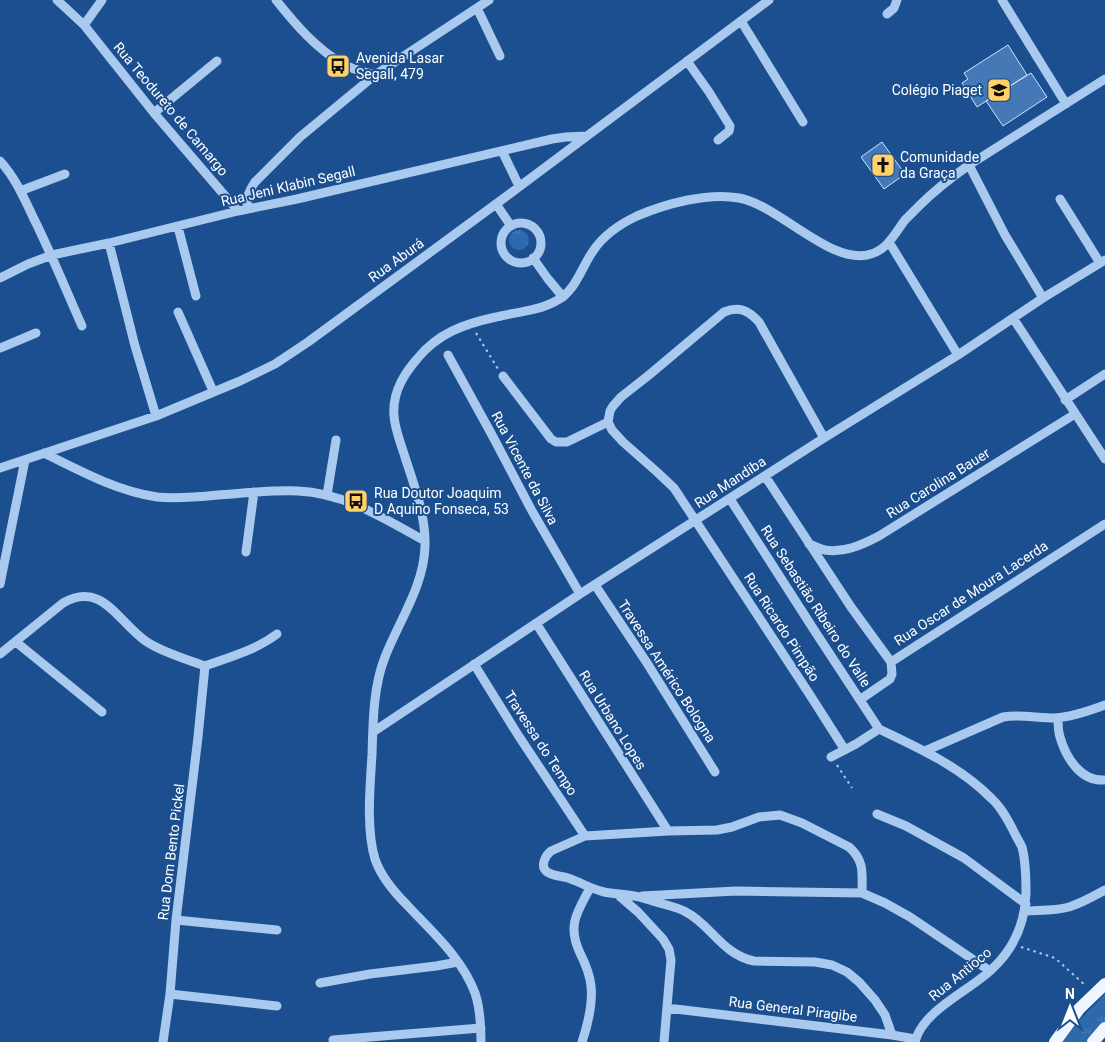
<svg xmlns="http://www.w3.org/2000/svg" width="1105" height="1042" font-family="Roboto,sans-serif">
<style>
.grass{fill:url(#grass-tufts)}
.building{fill:#4478b7;stroke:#cfe3fa}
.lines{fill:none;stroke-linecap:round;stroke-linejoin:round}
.path{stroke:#a9c9ee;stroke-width:2;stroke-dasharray:2.5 4;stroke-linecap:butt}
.minor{stroke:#a9c9ee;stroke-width:9}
.major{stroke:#f0f6ff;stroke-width:12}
.labels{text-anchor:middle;stroke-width:4;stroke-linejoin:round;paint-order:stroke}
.poi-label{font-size:14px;fill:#fff;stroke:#1b4f8f;text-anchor:start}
.street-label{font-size:14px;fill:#fff;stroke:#1b4f8f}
</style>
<defs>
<pattern id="grass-tufts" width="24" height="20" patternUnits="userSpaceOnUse" patternTransform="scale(1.25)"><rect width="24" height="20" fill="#2e69ad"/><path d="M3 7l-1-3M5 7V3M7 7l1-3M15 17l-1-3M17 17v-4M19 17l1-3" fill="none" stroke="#4d80b9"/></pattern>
</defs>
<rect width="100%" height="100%" fill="#1b4f8f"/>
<path class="grass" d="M509 240a10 10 0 1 1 20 0a10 10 0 1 1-20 0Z
M1105,994V1021L1089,1038L1087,1042H1063L1077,1023Z"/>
<path class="building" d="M1008,45L1027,75L977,107L962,83L968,79L964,73Z
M1031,73L1047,97L1003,126L986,101Z
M882,142L905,174L884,189L861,157Z"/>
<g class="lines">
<path class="path" d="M476,333L498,369
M837,765L852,788
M1021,947L1055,958L1086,986"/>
<path class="minor" d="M57,0L84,25L154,113L238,211
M276,0C295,24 317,50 345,65C354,70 365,72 375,75
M1002,0L1066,104
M477,8L500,56
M887,14L894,8L897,0
M741,21L803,122
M84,25L102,0
M687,61L709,92L730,126L729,131L718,140
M154,113L217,61
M502,151L519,186
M0,161C15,177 24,198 33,217C51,253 66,290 82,326
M969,165L1005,235L1043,298
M20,191L65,174
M1060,199L1100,263
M496,204L511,226
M247,209C247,197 248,192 255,182L300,137L375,75L489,0
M501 243a20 20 0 1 1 40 0a20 20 0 1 1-40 0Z
M178,227L196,296
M889,242L958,355
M109,243L135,346L156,416
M533,258L548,279L563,297
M0,278L28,264L52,255L109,243L238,211L297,199L552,139L566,137L587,136
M178,312L213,391
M1013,318L1105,459
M0,348L36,333
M448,355L492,435L532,511L580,594
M503,376L551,439L556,442H567L608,422
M1065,400L1105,374
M824,438L759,322C748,310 739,306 724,312L649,375L621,397L613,406L610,411L608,422L612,430L623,442L657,472L674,488L810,695L845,750
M44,453C80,471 117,491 157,497C177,499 198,497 218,495C245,493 271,490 298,491C345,493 385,519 425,541
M0,468L156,416L240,381L275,364L308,342L496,204L769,0
M765,476L851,607L891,662L1105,524
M327,495L336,440
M730,499L816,633L879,729
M809,544C814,546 820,549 825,550C844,553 862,545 879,536L1075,414
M246,552L254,492
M0,584L25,460
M595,585L647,663L715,772
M536,623L668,831
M16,642L102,712
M0,654L63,603C103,580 118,623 147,642C164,653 186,659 205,666C230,657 256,650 277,634
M474,664L518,735L585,836
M861,699L890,679L892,674L891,662
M1058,718C1058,724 1058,731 1060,737C1066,758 1081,782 1105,780
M879,729C919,748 961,767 992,799C1002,808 1009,822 1015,834C1017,838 1020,843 1022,847C1026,862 1026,878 1026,893C1025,924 1014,949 991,970C969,991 922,1011 915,1042
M373,732L580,594L824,438L958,355L1043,298L1105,260
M925,751L1003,717C1020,714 1037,718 1055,718C1072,717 1089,711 1105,705
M831,757L856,744L879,729
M877,814L906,826L964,858L1026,904
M862,893C862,874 865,861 849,847L802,823L780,815L759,817L732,827L717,830L668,831L585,836L551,851C546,855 540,865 546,871C551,876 561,876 568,878C580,882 591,889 604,892C614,894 624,894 634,896C642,897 649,900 656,902C666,905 677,907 686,912C711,925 723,955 754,961L815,962L832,965L847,972L859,982L875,1000L885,1015L892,1035
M617,894L638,912L663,939L669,949L671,960L664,1042
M642,896L736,891L862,893L885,903L910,917L990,971
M1025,911C1039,910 1055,911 1069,907C1082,903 1094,896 1105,890
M176,920L277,930
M320,983L370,974L436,966L458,962
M170,994L277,1006
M667,1008L892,1035L915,1039
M333,1040L481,1028
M163,1042L170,994L176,920L198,737L205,666
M481,1042C481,1026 480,1008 475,993C462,958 432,932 407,905C394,892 381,877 375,859C366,830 370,786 372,755C373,723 373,687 385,657C399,621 424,586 425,546C426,516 414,485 405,457C401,444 395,430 394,416C393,405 396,392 401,382C405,374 411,366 417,359C438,333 464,324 496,317C516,312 538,311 556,301C576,291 581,268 593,251C603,236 620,224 637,216C665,204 708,192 739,198C779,205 832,267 871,254C888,249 895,233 905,220C910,215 915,210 920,205C935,190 952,177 969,165L1105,79
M582,1042C588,1024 593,1005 591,986C590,974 585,963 580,953C567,926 577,912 590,888"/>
<path class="major" d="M1055,1042L1079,1009L1105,984
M1093,1042L1105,1028"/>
</g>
<defs>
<g id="bus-square" transform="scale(1.25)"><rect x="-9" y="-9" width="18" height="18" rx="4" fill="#ffd166" stroke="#1b4f8f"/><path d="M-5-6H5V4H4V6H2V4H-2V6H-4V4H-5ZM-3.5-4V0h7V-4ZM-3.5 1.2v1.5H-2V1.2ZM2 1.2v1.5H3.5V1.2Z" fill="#111"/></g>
<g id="school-square" transform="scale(1.25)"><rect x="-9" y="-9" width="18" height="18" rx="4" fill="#ffd166" stroke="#1b4f8f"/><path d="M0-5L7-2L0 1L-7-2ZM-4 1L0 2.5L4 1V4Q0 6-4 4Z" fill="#111"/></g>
<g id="church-square" transform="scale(1.25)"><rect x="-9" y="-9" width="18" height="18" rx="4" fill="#ffd166" stroke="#1b4f8f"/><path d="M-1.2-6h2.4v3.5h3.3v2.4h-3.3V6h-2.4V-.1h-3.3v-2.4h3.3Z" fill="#111"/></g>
</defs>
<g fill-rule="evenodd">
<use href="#bus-square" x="338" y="66"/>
<use href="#school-square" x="999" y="90"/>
<use href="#church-square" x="883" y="165"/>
<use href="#bus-square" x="356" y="501"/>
</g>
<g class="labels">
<g class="poi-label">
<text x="356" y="63">Avenida Lasar<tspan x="356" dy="16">Segall, 479</tspan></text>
<text x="982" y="95" text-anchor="end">Colégio Piaget</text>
<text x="900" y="162">Comunidade<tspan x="900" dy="16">da Graça</tspan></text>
<text x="374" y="498">Rua Doutor Joaquim<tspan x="374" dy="16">D Aquino Fonseca, 53</tspan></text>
</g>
<g class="street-label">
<text transform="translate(171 109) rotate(50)" y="5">Rua Teodureto de Camargo</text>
<text transform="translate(288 186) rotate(-13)" y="5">Rua Jeni Klabin Segall</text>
<text transform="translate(396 260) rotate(-36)" y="5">Rua Aburá</text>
<text transform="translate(525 468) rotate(62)" y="5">Rua Vicente da Silva</text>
<text transform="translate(730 482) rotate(-33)" y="5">Rua Mandiba</text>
<text transform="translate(938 483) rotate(-32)" y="5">Rua Carolina Bauer</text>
<text transform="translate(971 593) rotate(-33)" y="5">Rua Oscar de Moura Lacerda</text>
<text transform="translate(816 606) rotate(57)" y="5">Rua Sebastião Ribeiro do Valle</text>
<text transform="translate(782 627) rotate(57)" y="5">Rua Ricardo Pimpão</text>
<text transform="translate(667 671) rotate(57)" y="5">Travessa Américo Bologna</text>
<text transform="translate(613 720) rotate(58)" y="5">Rua Urbano Lopes</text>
<text transform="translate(541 743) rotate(57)" y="5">Travessa do Tempo</text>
<text transform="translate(171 852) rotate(-83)" y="5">Rua Dom Bento Pickel</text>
<text transform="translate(960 974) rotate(-39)" y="5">Rua Antioco</text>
<text transform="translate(793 1009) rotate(7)" y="5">Rua General Piragibe</text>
</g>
</g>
<g transform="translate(1070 1007)" stroke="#1b4f8f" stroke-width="4" paint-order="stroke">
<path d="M0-4L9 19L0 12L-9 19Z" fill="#ffffff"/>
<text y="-8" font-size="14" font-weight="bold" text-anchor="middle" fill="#ffffff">N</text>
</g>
</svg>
